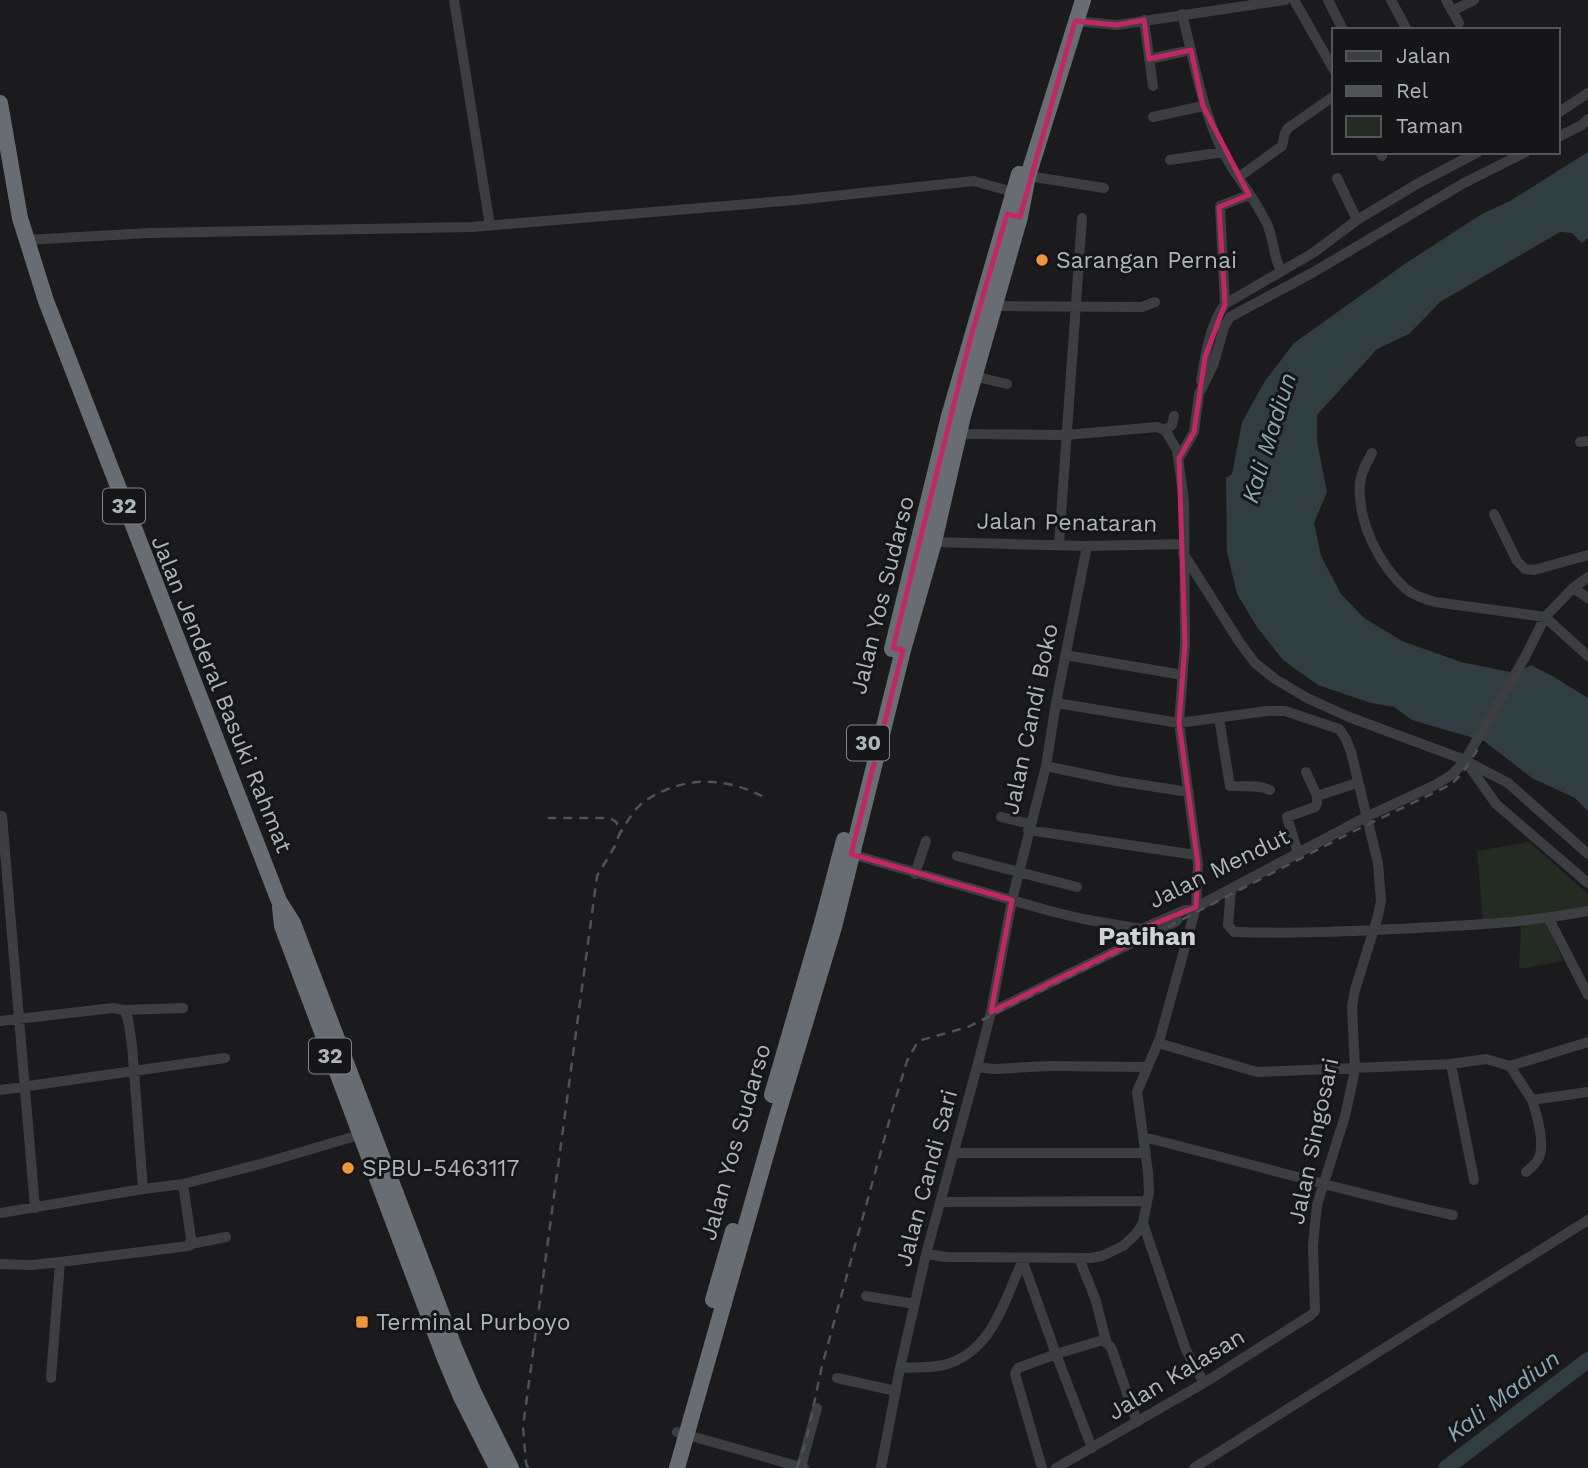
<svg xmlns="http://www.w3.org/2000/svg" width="1588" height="1468" font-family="'Work Sans',sans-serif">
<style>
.green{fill:#232b22}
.water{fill:#303d41}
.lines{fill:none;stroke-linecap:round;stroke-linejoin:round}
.river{stroke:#303d41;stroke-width:16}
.minor{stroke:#3c3e42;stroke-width:10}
.highway{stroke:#686d73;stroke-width:16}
.rail{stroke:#4f5257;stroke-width:2.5;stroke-dasharray:9 7;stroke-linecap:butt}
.marked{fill:none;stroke:#c02865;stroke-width:5;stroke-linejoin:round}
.poi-dot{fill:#f0953f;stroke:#161618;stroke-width:2.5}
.labels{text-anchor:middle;stroke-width:6;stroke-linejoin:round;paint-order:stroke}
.shield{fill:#161618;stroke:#80858b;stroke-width:2}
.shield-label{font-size:21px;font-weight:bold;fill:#adb5bc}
.poi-label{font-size:23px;fill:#adb5bc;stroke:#161618;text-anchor:start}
.street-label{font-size:23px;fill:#adb5bc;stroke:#161618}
.water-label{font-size:24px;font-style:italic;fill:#86a8b6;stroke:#161618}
.quarter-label{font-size:26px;font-weight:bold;fill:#ced3d8;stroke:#161618}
</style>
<rect width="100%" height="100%" fill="#1b1b1d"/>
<path class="green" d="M1529,842L1588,894V909L1483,919L1477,851Z
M1546,923L1563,961L1519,969L1521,925Z"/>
<path class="water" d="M1588,152V238L1582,243L1572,233L1560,232L1440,302L1409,334L1377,349L1317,415V441L1327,492L1314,523L1321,556L1341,594L1364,618L1402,641L1461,662L1515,673L1531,665L1554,677L1588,698V811L1575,798L1532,778L1484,741L1412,720L1394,707L1371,703L1318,685L1283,660L1257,627L1237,594L1227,552L1226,478L1232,474L1242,422L1265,381L1294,343L1409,261L1482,214L1510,201Z"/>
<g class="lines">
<path class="river" d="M1446,1468L1588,1360"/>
<path class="minor" d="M454,0L490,226
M1294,0L1334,70
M1328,0L1343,30
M1391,0L1407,30
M1446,0L1459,23
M1452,11L1474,0
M1182,14C1194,60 1201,107 1222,150C1235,176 1255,198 1267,224C1274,239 1273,256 1281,271
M1144,20L1153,86
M1075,21L1117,25L1285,0
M1149,59L1191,50
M1558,113L1588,93
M1153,117L1203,106
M1558,137L1582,125L1588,119
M1380,152L1382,156
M1170,160L1223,152
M1028,176L1104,188
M1239,177L1282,146L1285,133L1288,128L1334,96
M1357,220L1417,184L1478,152
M26,240L149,233L472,227L796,200L974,181L1013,192
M1225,304L1220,206L1249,195
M994,306L1142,307L1155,302
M973,376L1007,384
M1201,381C1205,356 1210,324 1225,304L1313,253L1357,220L1337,178
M1165,430L1172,425L1174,416
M1580,442L1588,441
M1372,453C1367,462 1361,472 1360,483C1357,521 1379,565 1406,589C1414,596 1425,599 1435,602L1545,617L1588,656
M1179,458L1194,432L1199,394L1214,363L1224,327L1230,317L1312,273L1464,183L1526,152
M1494,514L1517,561L1525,569L1534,570L1588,555
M934,542L1087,546L1183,544
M1059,544L1082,218
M1183,553L1240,643L1255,663L1275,679L1307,698L1349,717L1465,760L1496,804L1588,883
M1573,588L1588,598
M1065,655L1183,675
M1056,703L1179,723L1267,711H1285L1339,729L1346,739L1351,752L1378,863L1381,901L1378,916L1355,990L1352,1006L1355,1070L1345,1116L1317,1205L1313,1245L1315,1311L1311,1315L1204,1383L1056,1468
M1219,718L1230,786C1243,787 1258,784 1270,790
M1468,762L1508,783L1588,854
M1046,766L1117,781L1189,792
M1306,772L1317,796L1357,783
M2,816L35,1208
M1001,817L1030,824
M1028,830L1196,855
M1298,853L1287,817L1315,807L1317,803V796
M851,854L1050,911L1083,919L1141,929L1185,910H1191L1366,817L1435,785L1453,774L1465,760L1480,735L1525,657L1545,617L1573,588L1588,577
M957,856L1077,887
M915,874L926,841
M1231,889L1228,925L1234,932H1238C1298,934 1357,931 1416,928C1474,925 1531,922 1588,911
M1549,919L1588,995
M124,1010L183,1008
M991,1012L1177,921
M0,1021L113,1008L124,1010L128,1019L132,1045L143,1189
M1158,1043L1257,1072L1451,1064L1486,1059L1510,1066
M1451,1064L1474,1180
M1510,1066L1532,1100L1588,1092
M1510,1066L1588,1042
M977,1067L994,1069L1049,1066L1147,1067
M0,1090L225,1058
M1143,1137C1246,1162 1349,1193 1453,1215
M953,1153H1146
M1526,1172C1531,1168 1538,1162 1540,1155C1544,1139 1537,1115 1532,1100
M941,1202L1147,1201
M0,1213L143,1189L183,1184L264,1163L366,1133
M1143,1223L1186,1350L1204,1383
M191,1244L226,1237
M926,1254L946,1257L1091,1258L1102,1256L1123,1246L1135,1235L1143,1223L1149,1192L1148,1172L1137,1092L1160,1038L1196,907L1198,865L1179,723L1185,644L1184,501L1177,450L1165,430L1157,427L1066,435L959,434
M1079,1258L1096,1301L1106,1341
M1023,1262L1056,1354L1103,1340L1111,1347L1137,1422
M0,1264L32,1265L60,1262L189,1246L191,1238L183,1184
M866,1296L915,1304
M900,1368C915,1367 930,1368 944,1365C993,1352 1004,1300 1023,1260
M51,1378L60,1262
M837,1378L896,1391
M677,1432L804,1468
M801,1467L817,1408
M881,1468L900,1368L926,1254L977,1067L991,1012L1012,900L1046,766L1056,703L1087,546
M1042,1468L1015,1374L1018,1368L1056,1354L1092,1448
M1194,1468L1588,1220"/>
<path class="highway" d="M0,103L20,218L46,301L279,901L293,923L455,1349L473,1391L511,1468
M892,649L949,416L1019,174
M280,907L282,926L445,1359L461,1397L497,1468
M772,1095L822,923L844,840
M713,1300L733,1231
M677,1468L777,1116L834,927L903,650L934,542L963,416L1020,217L1028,176L1083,0"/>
<path class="rail" d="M618,837C626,824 634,807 648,799C685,776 724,777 762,796
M528,1468L526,1463L523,1427L597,876L615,846L621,830L616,822L610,818H548
M797,1468L806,1441L822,1366L892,1111L907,1061L918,1041L968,1027L1119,952L1350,833L1452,784L1463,772L1478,749"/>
</g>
<path class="marked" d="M1144,20L1149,59L1191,50L1203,106L1249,195L1219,207L1225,304L1205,357L1194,432L1179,458L1185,644L1179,723L1198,865L1196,907L1141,929L1142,938L991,1012L1012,900L851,854L903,650L893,648L970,340L1007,214L1020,217L1075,21L1117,25Z"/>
<g class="poi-dot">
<circle cx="1042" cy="260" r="7"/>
<circle cx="348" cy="1168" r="7"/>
<rect x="355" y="1315" width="14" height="14" rx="3.5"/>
</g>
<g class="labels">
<g class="shield">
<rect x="103" y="488.5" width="42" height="35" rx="5"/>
<rect x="847" y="725.5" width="42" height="35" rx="5"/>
<rect x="309" y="1038.5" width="42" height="35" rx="5"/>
</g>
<g class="shield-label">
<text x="124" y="513">32</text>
<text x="868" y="750">30</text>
<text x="330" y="1063">32</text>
</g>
<g class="poi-label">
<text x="1056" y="268">Sarangan Pernai</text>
<text x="362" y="1176">SPBU-5463117</text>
<text x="376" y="1330">Terminal Purboyo</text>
</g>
<g class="street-label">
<text transform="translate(1067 522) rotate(1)" y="8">Jalan Penataran</text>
<text transform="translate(882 595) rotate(-76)" y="8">Jalan Yos Sudarso</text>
<text transform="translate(222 694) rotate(68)" y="8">Jalan Jenderal Basuki Rahmat</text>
<text transform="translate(1030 719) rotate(-78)" y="8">Jalan Candi Boko</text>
<text transform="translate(1219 868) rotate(-26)" y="8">Jalan Mendut</text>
<text transform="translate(1313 1141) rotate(-78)" y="8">Jalan Singosari</text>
<text transform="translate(735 1142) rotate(-74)" y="8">Jalan Yos Sudarso</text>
<text transform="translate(926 1178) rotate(-75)" y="8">Jalan Candi Sari</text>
<text transform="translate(1176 1374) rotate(-31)" y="8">Jalan Kalasan</text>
</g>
<g class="water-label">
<text transform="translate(1269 438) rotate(-73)" y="8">Kali Madiun</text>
<text transform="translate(1503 1396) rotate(-37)" y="8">Kali Madiun</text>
</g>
<g class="quarter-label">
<text x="1147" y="945">Patihan</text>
</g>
</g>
<rect x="1332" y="28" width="228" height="126" fill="#161618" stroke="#52565a" stroke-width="2"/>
<rect x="1346" y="51" width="35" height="10" fill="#3c3e42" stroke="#52565a" stroke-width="2"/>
<text x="1396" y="63" font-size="21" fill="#adb5bc">Jalan</text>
<rect x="1346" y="86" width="35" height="10" fill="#4f5257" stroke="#52565a" stroke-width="2"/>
<text x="1396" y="98" font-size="21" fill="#adb5bc">Rel</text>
<rect x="1346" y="116" width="35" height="21" fill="#232b22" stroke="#52565a" stroke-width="2"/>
<text x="1396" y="133" font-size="21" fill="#adb5bc">Taman</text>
</svg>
